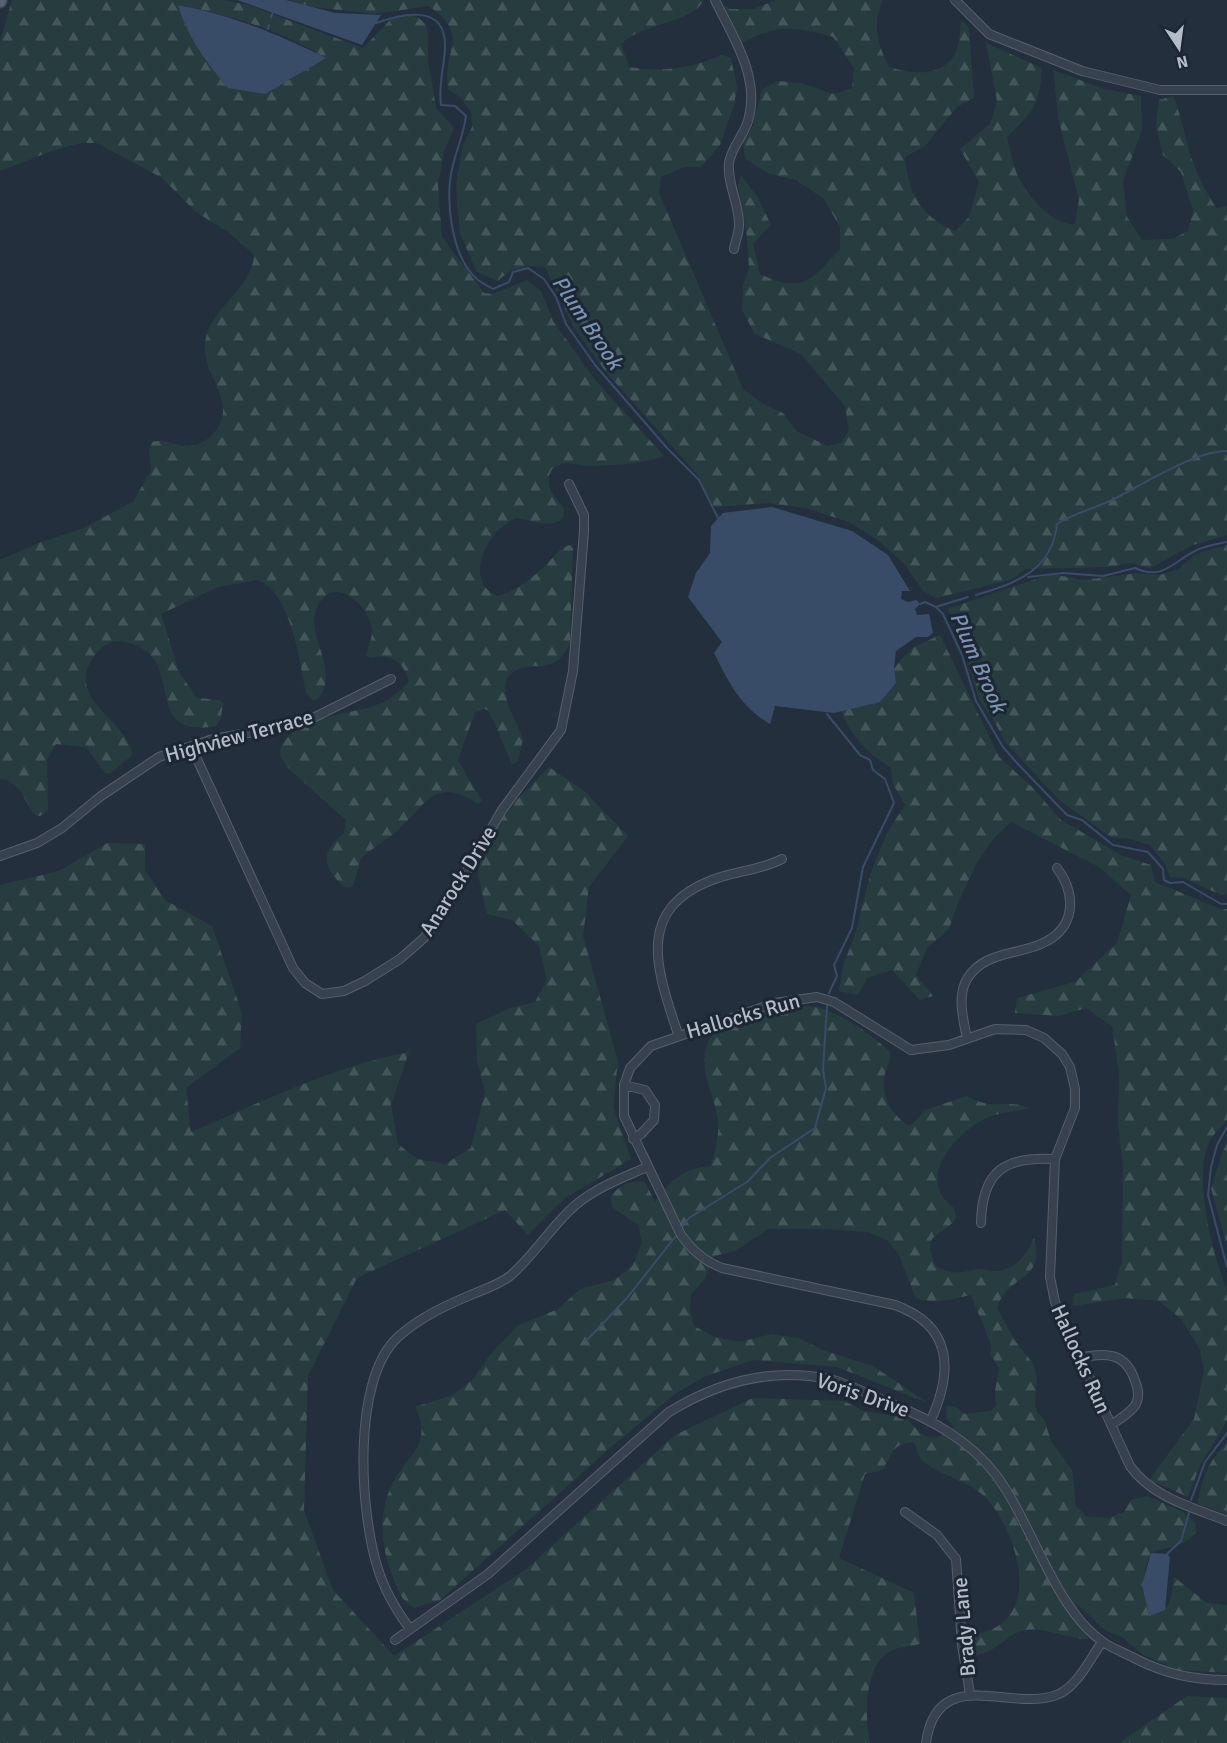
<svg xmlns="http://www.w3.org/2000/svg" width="1227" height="1743" font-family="Signika,sans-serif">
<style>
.forest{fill:url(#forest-firs);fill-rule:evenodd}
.water{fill:#394c67}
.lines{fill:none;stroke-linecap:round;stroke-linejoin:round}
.stream{stroke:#394c67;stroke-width:2}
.minor-casing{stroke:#565f6c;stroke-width:10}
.primary-casing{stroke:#414a57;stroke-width:15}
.minor{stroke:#38414e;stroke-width:8}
.primary{stroke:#56606e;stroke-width:12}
.labels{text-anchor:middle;stroke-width:6;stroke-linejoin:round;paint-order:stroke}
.street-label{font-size:21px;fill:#b4bcc9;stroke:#1d2633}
.water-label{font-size:22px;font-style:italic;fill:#7c92b1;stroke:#1d2633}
</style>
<defs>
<pattern id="forest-firs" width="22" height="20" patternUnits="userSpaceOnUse" patternTransform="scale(1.5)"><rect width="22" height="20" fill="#263c3f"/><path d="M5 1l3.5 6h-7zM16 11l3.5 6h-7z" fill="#435659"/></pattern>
</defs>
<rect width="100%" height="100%" fill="#242f3e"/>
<path class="forest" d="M12,0H223L248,5L363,48L391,19L410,15L419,18L426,25L428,34V61L436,108L454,128L444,151L438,185L442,237L484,293L493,294L527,280L541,291L553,321L596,381L664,456C642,464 616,465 593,466C576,467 568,457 552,469C543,486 554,496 564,508L563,518C549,530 533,520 517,518C487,528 462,581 497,596C514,593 535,576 547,564C555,556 558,549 569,545L573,547L570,643C551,683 527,653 507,678C500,703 517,718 523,740L517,762L512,764L489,711L485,709L475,712L458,760L482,801L478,804C434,775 426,805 398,830C386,840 372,848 361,859L353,886L348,888C341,886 339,882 334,876C320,857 328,847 344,833L346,820L287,767L280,755C282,717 353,715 379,704C390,700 400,691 409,682C403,661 392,653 370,658L366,655C368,647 373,637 372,628C369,607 338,576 320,602C299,632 343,667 318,699L313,700L306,693C300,662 291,591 257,580L218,587L161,614L179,672L197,698L220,700L223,703L221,718L216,726C137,740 191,655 125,642C116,640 107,642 100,649C55,697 130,720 132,755L111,773L106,774L86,747L56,744L47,760L48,811L40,816L35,815C25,802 19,780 0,779V560L41,542L79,530L133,502L151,470L149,451L152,442C168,436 189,459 213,434C240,406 204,377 205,347C205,310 252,291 254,255L227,231L197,213L162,178L97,143H81L57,149L0,171V42ZM179,5C229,15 282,30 325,58L290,80L228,88C208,63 185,37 179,5Z
M289,0H704C691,24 644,22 621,44L629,67C663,73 691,68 722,55L731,58L737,87L734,105L720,145L701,167H684L661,177L659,193L743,389L763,404L783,413L796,431L828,446L841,443L849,430L845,406L801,354L755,334L742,310L743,285L749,269L747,237L738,185L741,175L757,196L771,225L753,244L760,274C802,294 811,281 840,249V227L824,199L796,180L770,174L745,159L743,143L752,128L762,90L777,81L801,83L834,94L852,88L854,68L833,37C796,26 776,24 742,43L724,5L730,9H754L776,0H883C871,24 878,45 889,67C912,74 940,78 955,54C960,45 960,30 961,20L969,27L974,98L957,107L925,146L905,157C908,193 921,217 955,231L969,217L979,182L960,149L990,124L997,101L986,43L1042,68C1040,104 1033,112 1007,137C1010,149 1012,162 1017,174C1026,193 1052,227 1075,224L1079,200L1059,121L1053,70L1104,89L1141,96L1142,130L1123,181L1127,217L1142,240L1172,239L1188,231L1193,211L1181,172L1163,155L1156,125L1159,100L1173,96C1183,119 1185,142 1194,165C1199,180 1208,194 1216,208L1227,206V535L1193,545L1150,568L1129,563L1109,567L1026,569L1011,580L936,598L923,591L906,566L878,540L849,522L805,508L768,503L714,507L697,474L606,372L574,328L545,267C524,265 513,267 498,281L477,272L460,234L456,184L463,145L472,127L471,112L460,97L448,89C442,48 472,37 429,6L375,14L313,7Z
M1227,545V894L1221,895L1184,878L1170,877L1165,864L1150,845L1131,839L1111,837L1059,800L1006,743L993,719L979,700L957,624L947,609L1051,574L1084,580L1138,573L1159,575L1177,570L1196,554Z
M940,635L999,757L1032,787L1061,820L1123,856L1151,865L1155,882L1221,909H1227V1120C1222,1127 1213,1134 1209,1142C1193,1178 1212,1254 1227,1289V1421L1200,1465L1188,1497L1149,1480L1194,1419L1204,1371L1200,1350L1182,1320L1159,1301L1125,1298L1073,1306L1074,1294L1115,1285L1122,1261L1123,1168L1118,1123L1119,1073L1112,1026L1086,1008L1059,1016L1015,1013L1017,998L1075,982L1117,943L1131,895L1099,867L1011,822L995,837L977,862L958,903L949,929L927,948L916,975L933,996L920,1000L892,970L867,978L858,995L839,991L843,965L854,938L871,872L888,831L905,805L893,784L891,768C866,751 853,739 841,711L891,672L912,648Z
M549,767L583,790L628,836L589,887L583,936L618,1061L613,1107L631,1159L565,1198L528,1235L505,1210L357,1278L308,1376L304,1511L333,1590L394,1656L525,1570L675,1435L753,1398L844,1401L864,1411L907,1418C923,1439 931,1445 954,1427L946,1418L947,1406H954L965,1414L990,1411L996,1406L995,1391L999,1368L990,1354L991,1345L971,1295C952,1299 934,1305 916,1298L898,1253L888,1241L868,1232L822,1229H768L735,1251L714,1256L704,1280L691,1294L690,1309L694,1326L715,1337L739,1342L772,1334L798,1338L823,1350L873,1366L928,1403L837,1367L753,1360L706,1376L676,1393L611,1447L440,1600L414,1608C400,1600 398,1589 392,1575C381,1547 378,1512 392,1485C407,1454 434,1446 415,1407L453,1395L473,1379L490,1355L517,1326L558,1309L580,1289L614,1280L633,1265L642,1243L638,1225L612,1207L611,1196C620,1185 630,1180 645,1182L655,1202C674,1179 680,1169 711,1166C715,1152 719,1137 718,1121C715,1096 700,1075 706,1049C707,1044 710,1036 714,1033C731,1017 798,1001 820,1008C845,1016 871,1034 890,1052C892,1062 885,1068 884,1079C882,1100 893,1117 910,1126L925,1110L967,1096C994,1112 1004,1098 1030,1108C1017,1111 1002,1112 989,1117C956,1131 913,1180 954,1208L956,1218C942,1239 919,1231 936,1266C951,1275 961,1273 978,1269C983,1268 986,1271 992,1271C1014,1273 1026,1255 1034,1238C1046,1283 1007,1274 997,1308L1015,1341L1032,1362L1037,1377L1035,1404L1037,1412L1044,1419L1051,1441L1072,1470L1076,1506L1086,1516L1108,1518L1124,1512L1131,1500L1147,1496L1183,1512L1195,1522L1196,1532C1183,1549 1168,1545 1151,1553C1141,1576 1142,1592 1149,1615C1173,1611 1171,1597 1174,1577L1207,1603L1227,1605V1673L1179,1670L1143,1655L1122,1637L1106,1631L1076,1603L1088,1639C1067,1639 1047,1627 1026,1630C1006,1633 999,1652 976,1655L971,1649L976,1635C984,1632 994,1629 1001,1624C1038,1596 1012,1527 987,1499C970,1481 943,1477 924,1462C917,1457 918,1448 913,1442C888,1445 894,1455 882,1470L865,1474L839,1558L914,1593L920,1644C911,1646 896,1647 889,1652C863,1668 865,1718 870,1743H0V885L59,871L107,843L145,844V870L165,900L212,926L242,1013L240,1048L186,1088L191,1132C262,1102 333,1066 409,1052L391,1105L398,1144L417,1159L445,1164L471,1148L485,1092L477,1060L476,1024L510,1008L535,1002L547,980L539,946L512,920L487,914L478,875L480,856L508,809Z
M1227,1139V1246L1211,1188Z
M1227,1443V1515L1198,1504C1201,1479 1209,1460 1227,1443Z
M1187,1696L1227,1698V1743H1119Z"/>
<path class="water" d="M237,0H286L335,13L381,15L362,45Z
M178,5C234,16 275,33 326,58L265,94L228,88C207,63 187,37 178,5Z
M772,507L852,531L888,555L910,591H902L901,599L908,602L916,600L920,604L915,609L917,615L929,614L933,633L928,637H916L896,651L894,667L896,683L880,702L834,713L775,706L770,724C739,705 730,684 714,653L722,642L688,597L696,573L710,553L711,526L723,513Z
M1151,1553L1167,1554L1170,1557L1165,1610L1149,1616L1142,1585Z"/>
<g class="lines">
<path class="stream" d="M271,17L273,12
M376,23C401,14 445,3 445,45C445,66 438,83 441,105L455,106L466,116C464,133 457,148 453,165C444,196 451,257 477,279C481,283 488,286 493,289L509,282L513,272L528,268L544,279L556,297L566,324L595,365L667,448L699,480L718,518
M268,29L269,25
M1028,577L1063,573L1103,576L1135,568C1162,581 1173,562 1195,551C1204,546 1216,544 1227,542
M976,595C1016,583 1052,571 1057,524C1076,512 1097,508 1116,498C1145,483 1195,451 1227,451
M920,604L925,602L936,607L943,614L962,655L976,701L1003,747L1016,762L1067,815L1082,820L1113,845L1148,852L1163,869L1164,880L1170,883L1183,882L1221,904H1227
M936,607L968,597
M827,714L860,755L870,760L873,770L885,779L894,803L863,867L852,928L834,965L837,976L829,993
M1227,1127L1217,1145L1211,1167L1208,1195L1227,1267
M683,1226L689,1218L747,1182L770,1158L815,1128L826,1088L823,1070L827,1006
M587,1340L627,1298L675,1237
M1191,1500L1205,1462L1227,1433
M1167,1554L1181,1541L1189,1513"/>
<g class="minor-casing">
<path id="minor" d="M715,0C733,37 761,78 748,121C744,135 731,148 729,163C727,185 740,205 739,226C739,233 735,242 734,249
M955,0L989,34L1082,71L1160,90H1227
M191,746L293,968L305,983L322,994L344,991L365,981L400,959L424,938L445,909L502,810L561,730L573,671L584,531V515L569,484
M0,856L37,843L62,828L101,796L159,757L213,739L301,724L391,679
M678,1034C658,973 633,910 712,880C735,871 759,871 782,859
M967,1038C963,1019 957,996 967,979C983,952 1016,955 1041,944C1076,929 1077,895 1057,868
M624,1085L645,1090L655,1105L654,1120L641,1134L633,1139
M981,1223C982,1170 1006,1156 1055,1159
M1079,1358C1105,1352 1126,1352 1135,1381C1138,1388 1140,1396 1136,1404C1131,1413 1119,1419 1111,1425
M931,1420C953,1371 953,1326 895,1305L722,1268C703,1260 693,1251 681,1235L624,1116V1085L630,1068L651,1046L775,1003L817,997L834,1002L911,1050L949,1045L995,1029L1026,1030L1044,1038L1062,1054L1070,1067L1075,1089V1108L1055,1159L1050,1277L1055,1302L1130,1466C1153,1498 1192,1507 1227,1521
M905,1512L937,1535L956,1559L962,1645L970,1694
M410,1629C396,1610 385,1592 378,1569C360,1513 351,1380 398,1337C420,1317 447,1305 473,1294C485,1289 500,1284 510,1276C532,1257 548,1232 568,1212C589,1190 620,1179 647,1167
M395,1640L488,1574L669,1412C718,1382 771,1367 829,1379C850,1384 872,1396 892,1404C932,1420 969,1440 996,1475C1032,1523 1054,1608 1103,1642C1113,1649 1125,1653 1136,1659C1166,1674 1193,1680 1227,1680
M926,1743C937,1662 1012,1714 1059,1694C1078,1685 1090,1659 1102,1642"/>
</g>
<g class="primary-casing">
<path id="primary" d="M0,1V0"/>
</g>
<use href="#minor" class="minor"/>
<use href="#primary" class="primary"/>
</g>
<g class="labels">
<g class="street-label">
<text transform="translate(239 736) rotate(-15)" y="7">Highview Terrace</text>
<text transform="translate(458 881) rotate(-58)" y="7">Anarock Drive</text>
<text transform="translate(743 1016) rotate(-16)" y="7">Hallocks Run</text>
<text transform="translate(1081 1359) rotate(66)" y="7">Hallocks Run</text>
<text transform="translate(863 1395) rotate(19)" y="7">Voris Drive</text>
<text transform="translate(964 1627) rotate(-95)" y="7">Brady Lane</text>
</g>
<g class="water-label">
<text transform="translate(588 322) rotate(56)" y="8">Plum Brook</text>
<text transform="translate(979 662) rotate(66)" y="8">Plum Brook</text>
</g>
</g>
<g transform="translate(1179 48) rotate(167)" stroke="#1d2633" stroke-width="4.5" paint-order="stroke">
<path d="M0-4.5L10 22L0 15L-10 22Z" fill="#b4bcc9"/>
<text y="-9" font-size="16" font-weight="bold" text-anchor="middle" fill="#b4bcc9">N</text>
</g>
</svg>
